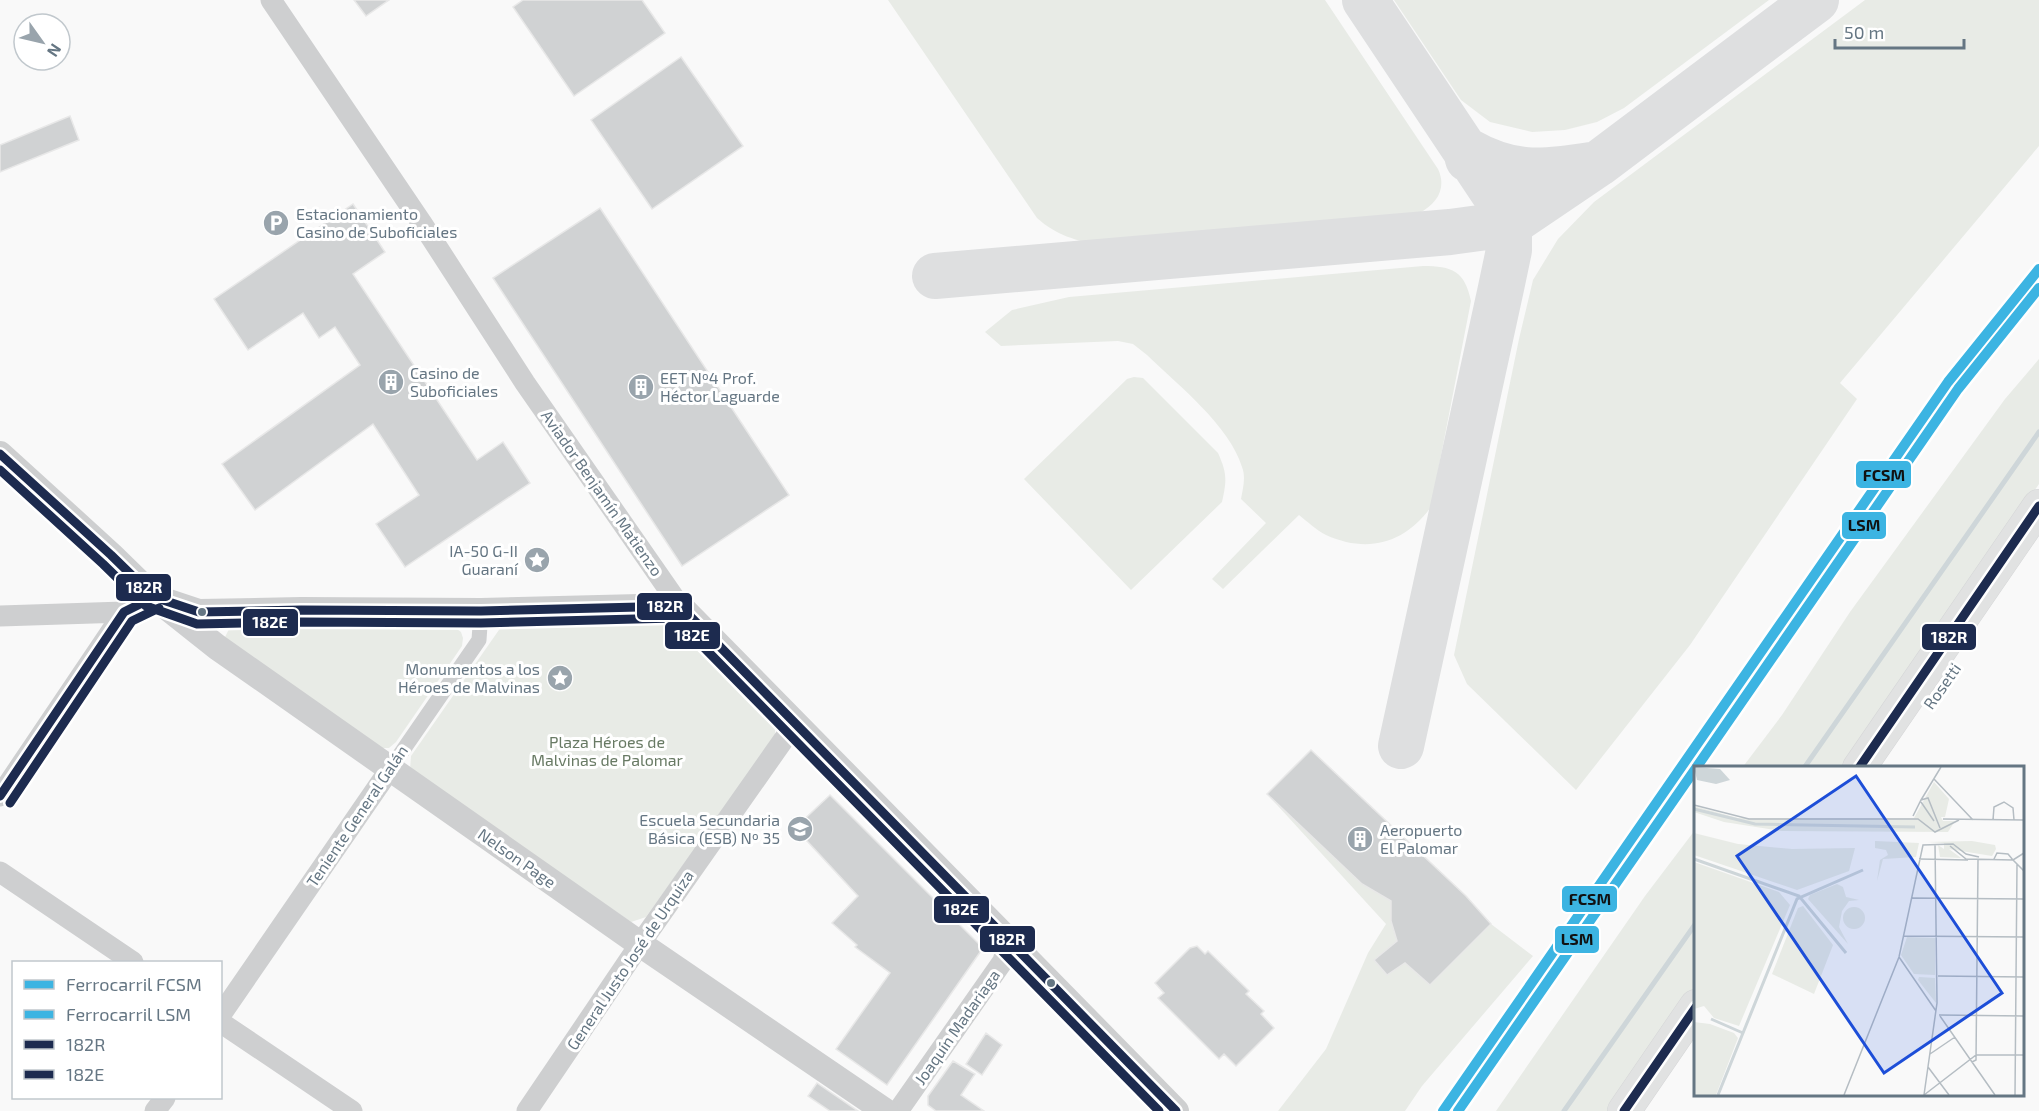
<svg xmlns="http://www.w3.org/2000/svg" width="2039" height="1111" font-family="'Exo 2',sans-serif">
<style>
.green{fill:#e8ebe6}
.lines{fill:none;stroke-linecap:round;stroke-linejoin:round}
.stream{stroke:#ced6d9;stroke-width:5}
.taxiway{stroke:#dedfe0;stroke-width:46}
.building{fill:#d0d2d3;stroke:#e8e8e8;stroke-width:1.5}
.primary-casing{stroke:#d5d6d7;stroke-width:34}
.pedestrian{stroke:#cecfd0;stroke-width:15}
.minor{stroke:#cecfd0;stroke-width:21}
.tertiary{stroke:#cecfd0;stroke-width:26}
.primary{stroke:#e1e2e2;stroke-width:33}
.bus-1-casing{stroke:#fff;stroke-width:14}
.bus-2-casing{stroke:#fff;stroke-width:14}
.bus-1{stroke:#1d2b4f;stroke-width:9}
.bus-2{stroke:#1d2b4f;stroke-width:9}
.rail-1-casing{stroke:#fff;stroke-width:15}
.rail-2-casing{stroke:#fff;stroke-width:15}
.rail-1{stroke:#3cb4e2;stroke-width:10}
.rail-2{stroke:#3cb4e2;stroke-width:10}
.bus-dot{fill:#657683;stroke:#fff;stroke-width:2}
.labels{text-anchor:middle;stroke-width:6;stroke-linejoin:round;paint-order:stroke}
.poi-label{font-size:16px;fill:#657683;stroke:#fff;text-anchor:start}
.street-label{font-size:16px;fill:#657683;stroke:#fff}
.park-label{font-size:16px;fill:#687a64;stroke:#fff}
.inset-river{fill:none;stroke:#ced6d9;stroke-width:3}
.inset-road{fill:none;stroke:#b5bdc3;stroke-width:1.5}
.view{fill:#1d4ed8;fill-opacity:0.15;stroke:#1d4ed8;stroke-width:3}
.inset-edge{fill:none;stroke:#657683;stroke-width:3}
.line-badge{stroke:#fff;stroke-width:2}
.badge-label{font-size:16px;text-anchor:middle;font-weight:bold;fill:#fff}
.pale-badge-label{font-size:16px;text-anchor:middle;font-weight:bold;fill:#111}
</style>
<rect width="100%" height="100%" fill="#f9f9f9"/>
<path class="green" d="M888,0H1325L1438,169C1447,188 1437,204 1419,213L1101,245C1076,241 1056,235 1037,218Z
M1394,0H1769L1624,108L1597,122L1565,130L1532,132L1490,122L1461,100Z
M1865,0H2039V146L1840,383L1857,399L1690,645L1576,790L1467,684L1454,655L1519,339L1533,280L1558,239L1594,202Z
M1423,266C1452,266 1465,271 1471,301L1431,507C1405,543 1368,554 1326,535C1316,530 1308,522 1299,515L1223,589L1212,579L1266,523L1241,499C1243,488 1246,477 1242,467C1230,426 1178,385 1147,355L1133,344L1118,341L1001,346L985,332L1012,310L1069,297Z
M2039,359V484L1845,767L1742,768L1782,715L1850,612L2005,399Z
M1134,377L1143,378L1218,453C1227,473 1227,480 1222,502L1131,590L1024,479L1127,379Z
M508,623L674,625L686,628L772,719L775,725V737L646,917L631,922L410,770L411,756L501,627Z
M450,624L461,632L463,638L462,646L396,742L389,748H381L224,639L230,627L237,625Z
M1267,794L1362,884L1391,901L1397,941L1375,960L1387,975L1405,963L1430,985L1491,924L1533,956L1422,1086L1405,1111H1278L1326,1049L1368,953L1386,924Z
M1695,830V991L1615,1111H1496L1645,896Z"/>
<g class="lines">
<path class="stream" d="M1804,768L2039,432
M1564,1111L1696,923"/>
<path class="taxiway" d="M1365,0L1499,201L1509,224V250L1501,288L1401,746
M1468,159L1466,150C1512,176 1541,173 1591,165
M935,276L1450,232L1509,224L1598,164L1816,0"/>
</g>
<path class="building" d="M354,0H389L366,16Z
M523,0H642L665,33L574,96L513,7Z
M681,57L743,146L652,209L591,120Z
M70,116L79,140L0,172V145Z
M353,204L385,252L353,274L477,460L503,442L530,483L405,567L376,524L419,495L373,424L255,510L222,464L360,365L335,327L319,338L303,313L248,350L214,299Z
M600,208L789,495L682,566L493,278Z
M1311,750L1466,896L1491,924L1430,985L1405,963L1387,975L1374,960L1397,941L1391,921V901L1362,884L1267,794Z
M830,795L983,948L887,1085L836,1049L890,973L855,947L857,945L832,923L858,896L795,828Z
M1197,946L1205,954L1208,951L1249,991L1246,994L1264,1011L1261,1014L1274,1028L1236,1066L1224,1054L1219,1059L1158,998L1164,993L1155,983L1190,948Z
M986,1033L1002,1045L982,1075L966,1064Z
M953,1061L975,1074L961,1095L984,1111H936L928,1105V1096Z
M817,1083L858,1111H830L808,1096Z"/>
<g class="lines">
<g class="primary-casing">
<path id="primary" d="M1859,768L2039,506
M1624,1111L1696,1006"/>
</g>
<path class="pedestrian" d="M390,769L479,640L481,611"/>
<path class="minor" d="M271,0L423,225L525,383L680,606
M0,616L124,612
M0,796L124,612L154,597
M0,872L133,962
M220,1016L390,769
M220,1022L352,1111
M155,1111L165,1098
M527,1111L640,944L796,722
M898,1111L1003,961L1009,940"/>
<path class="tertiary" d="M0,454L111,555L154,597L217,647L640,944L885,1111
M154,597L199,612L301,610L481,611L680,606L1176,1111"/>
<use href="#primary" class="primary"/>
<g class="bus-1-casing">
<path id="bus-1" d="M0,454L111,555L154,597L199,612L301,610L481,611L680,606L1176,1111
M1859,768L2039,506
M0,796L124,612L154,597
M1624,1111L1696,1007"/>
</g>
<g class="bus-2-casing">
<path id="bus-2" d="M0,470L103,564L146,606L197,624L301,622L481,623L675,618L1159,1111
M10,803L132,621L159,608"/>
</g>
<use href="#bus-1" class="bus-1"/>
<use href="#bus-2" class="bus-2"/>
<g class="rail-1-casing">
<path id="rail-1" d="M1443,1111L1948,382L2039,269"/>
</g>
<g class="rail-2-casing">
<path id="rail-2" d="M1696,768L1958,389L2039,288
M1458,1111L1696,768"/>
</g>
<use href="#rail-1" class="rail-1"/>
<use href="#rail-2" class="rail-2"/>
</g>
<defs>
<g id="parking-disc" transform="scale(1.35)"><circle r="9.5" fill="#99a4ac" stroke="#fff"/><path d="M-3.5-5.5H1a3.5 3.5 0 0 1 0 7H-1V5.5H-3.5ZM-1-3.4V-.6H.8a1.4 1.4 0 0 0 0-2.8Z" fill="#fff"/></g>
<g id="building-disc" transform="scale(1.35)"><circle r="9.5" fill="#99a4ac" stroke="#fff"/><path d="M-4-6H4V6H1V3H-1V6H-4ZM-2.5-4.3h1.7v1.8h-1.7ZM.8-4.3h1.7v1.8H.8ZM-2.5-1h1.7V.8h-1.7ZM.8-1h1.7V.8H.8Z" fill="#fff"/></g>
<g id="sight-disc" transform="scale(1.35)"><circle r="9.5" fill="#99a4ac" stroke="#fff"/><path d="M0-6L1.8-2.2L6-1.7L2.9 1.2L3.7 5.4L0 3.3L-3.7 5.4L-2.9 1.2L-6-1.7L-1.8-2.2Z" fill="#fff"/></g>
<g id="school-disc" transform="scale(1.35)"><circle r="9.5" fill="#99a4ac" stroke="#fff"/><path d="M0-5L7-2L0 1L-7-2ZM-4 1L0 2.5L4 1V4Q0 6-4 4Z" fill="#fff"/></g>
</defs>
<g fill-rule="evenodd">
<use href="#parking-disc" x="276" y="223"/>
<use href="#building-disc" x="391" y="382"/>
<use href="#building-disc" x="641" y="387"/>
<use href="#sight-disc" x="537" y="560"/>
<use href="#sight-disc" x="560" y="678"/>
<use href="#school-disc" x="800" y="829"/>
<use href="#building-disc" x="1360" y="839"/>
</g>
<g class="bus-dot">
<circle cx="202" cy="612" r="5"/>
<circle cx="1051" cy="983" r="5"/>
</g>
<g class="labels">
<g class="poi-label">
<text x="296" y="220">Estacionamiento<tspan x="296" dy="18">Casino de Suboficiales</tspan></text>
<text x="410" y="379">Casino de<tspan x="410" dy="18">Suboficiales</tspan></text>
<text x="660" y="384">EET Nº4 Prof.<tspan x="660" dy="18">Héctor Laguarde</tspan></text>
<text x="518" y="557" text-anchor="end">IA-50 G-II<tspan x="518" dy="18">Guaraní</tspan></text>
<text x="540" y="675" text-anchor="end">Monumentos a los<tspan x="540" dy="18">Héroes de Malvinas</tspan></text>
<text x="780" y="826" text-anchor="end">Escuela Secundaria<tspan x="780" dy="18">Básica (ESB) Nº 35</tspan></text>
<text x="1380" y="836">Aeropuerto<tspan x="1380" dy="18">El Palomar</tspan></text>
</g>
<g class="street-label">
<text transform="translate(602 493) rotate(55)" y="6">Aviador Benjamín Matienzo</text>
<text transform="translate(1942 686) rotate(-55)" y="6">Rosetti</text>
<text transform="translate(357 816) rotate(-56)" y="6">Teniente General Galán</text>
<text transform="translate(517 858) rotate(35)" y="6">Nelson Page</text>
<text transform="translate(630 960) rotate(-56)" y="6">General Justo José de Urquiza</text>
<text transform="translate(957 1027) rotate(-55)" y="6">Joaquín Madariaga</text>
</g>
<g class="park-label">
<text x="607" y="748">Plaza Héroes de<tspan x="607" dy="18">Malvinas de Palomar</tspan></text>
</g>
</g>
<g transform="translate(1694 766)">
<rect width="330" height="330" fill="#f9f9f9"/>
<path d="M240,16L255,33L251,51H247L249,55H261L254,66L88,65L30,56L0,46V40L44,52H220ZM0,67L44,78L98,83L161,82L155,105L103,124L0,89ZM181,75L225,77L222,91L189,93L183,115L186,94L194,89L192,84L181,82ZM278,75L301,79L302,83L298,90L255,83L267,92L246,91L244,79L250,83V77L233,76ZM0,96L85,126L96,139L45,260L20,252L10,240L0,243ZM143,118L149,121L152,131L165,134L155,135L148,145L145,161L154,178L114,133L116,129ZM109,140L139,179L120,228L78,208L104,142ZM149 152a11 11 0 1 1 22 0a11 11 0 1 1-22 0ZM213,171L241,172V209L220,208L207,189ZM225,211L241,212L242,237L224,214ZM0,256L16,258L40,267L44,272L22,329H0Z" fill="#e8ebe6"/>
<path d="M0,1L26,3L36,14L22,18L3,14Z" fill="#ced6d9"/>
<path class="inset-river" d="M0,43L61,58L221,61M0,93L105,130L152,187M17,253L49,267M24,329L103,133L169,104"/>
<path class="inset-road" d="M240,13L279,54M227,34L247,1M227,36L240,55M0,39L55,53H224L241,66L265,54M219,50L227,34L234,32L246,62M249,53L330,54M299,54L300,41L310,36L319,42L320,54M256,80L272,93L319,94L330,105M225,93L274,94M300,93L303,87L314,88L319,94L330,87M217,132L330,133M210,170L330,171M205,191L242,245M244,210L330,211M245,249L330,250M246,250L301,329M236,288L261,271M278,296L282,294L284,94M234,301L255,329M150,329L205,191L229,79L259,78L272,88L285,91M230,329L243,237L241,78M230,329L282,289H330M321,329L323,98"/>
<path class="view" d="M162,10L308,227L190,307L43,90Z"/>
<rect width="330" height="330" class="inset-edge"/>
</g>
<g class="line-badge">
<rect x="1855" y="460" width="57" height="29" rx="6" fill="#3cb4e2"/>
<rect x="1841" y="511" width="46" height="29" rx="6" fill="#3cb4e2"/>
<rect x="115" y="573" width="57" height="29" rx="6" fill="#1d2b4f"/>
<rect x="636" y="592" width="57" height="29" rx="6" fill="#1d2b4f"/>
<rect x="242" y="608" width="57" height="29" rx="6" fill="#1d2b4f"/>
<rect x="664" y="621" width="57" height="29" rx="6" fill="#1d2b4f"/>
<rect x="1921" y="623" width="56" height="28" rx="6" fill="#1d2b4f"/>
<rect x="1561" y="885" width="57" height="28" rx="6" fill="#3cb4e2"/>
<rect x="933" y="895" width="57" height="29" rx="6" fill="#1d2b4f"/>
<rect x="979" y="925" width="57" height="28" rx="6" fill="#1d2b4f"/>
<rect x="1554" y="925" width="46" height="29" rx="6" fill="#3cb4e2"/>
</g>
<g class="badge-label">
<text x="144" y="593">182R</text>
<text x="665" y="612">182R</text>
<text x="270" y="628">182E</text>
<text x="692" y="641">182E</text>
<text x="1949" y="643">182R</text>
<text x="961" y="915">182E</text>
<text x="1007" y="945">182R</text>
</g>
<g class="pale-badge-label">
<text x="1884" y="481">FCSM</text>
<text x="1864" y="531">LSM</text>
<text x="1590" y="905">FCSM</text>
<text x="1577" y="945">LSM</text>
</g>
<rect x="12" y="961" width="210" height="138" fill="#ffffff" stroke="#c1c8cd" stroke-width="1.5"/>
<rect x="24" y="980" width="30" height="9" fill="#3cb4e2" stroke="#c1c8cd" stroke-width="1.5"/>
<text x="66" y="991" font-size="18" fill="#657683">Ferrocarril FCSM</text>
<rect x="24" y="1010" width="30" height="9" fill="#3cb4e2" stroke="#c1c8cd" stroke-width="1.5"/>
<text x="66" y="1021" font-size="18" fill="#657683">Ferrocarril LSM</text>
<rect x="24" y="1040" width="30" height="9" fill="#1d2b4f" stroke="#c1c8cd" stroke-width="1.5"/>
<text x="66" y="1051" font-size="18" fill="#657683">182R</text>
<rect x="24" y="1070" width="30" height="9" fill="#1d2b4f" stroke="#c1c8cd" stroke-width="1.5"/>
<text x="66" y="1081" font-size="18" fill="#657683">182E</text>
<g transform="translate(42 42) rotate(124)"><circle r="28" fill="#ffffff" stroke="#c1c8cd" stroke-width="1.5"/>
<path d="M0-4.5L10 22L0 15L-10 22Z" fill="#99a4ac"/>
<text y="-9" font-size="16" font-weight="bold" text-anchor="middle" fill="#657683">N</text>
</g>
<path d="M1835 39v9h129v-9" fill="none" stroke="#657683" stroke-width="3"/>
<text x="1844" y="39" font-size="18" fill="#657683" stroke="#ffffff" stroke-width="4.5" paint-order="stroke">50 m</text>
</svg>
